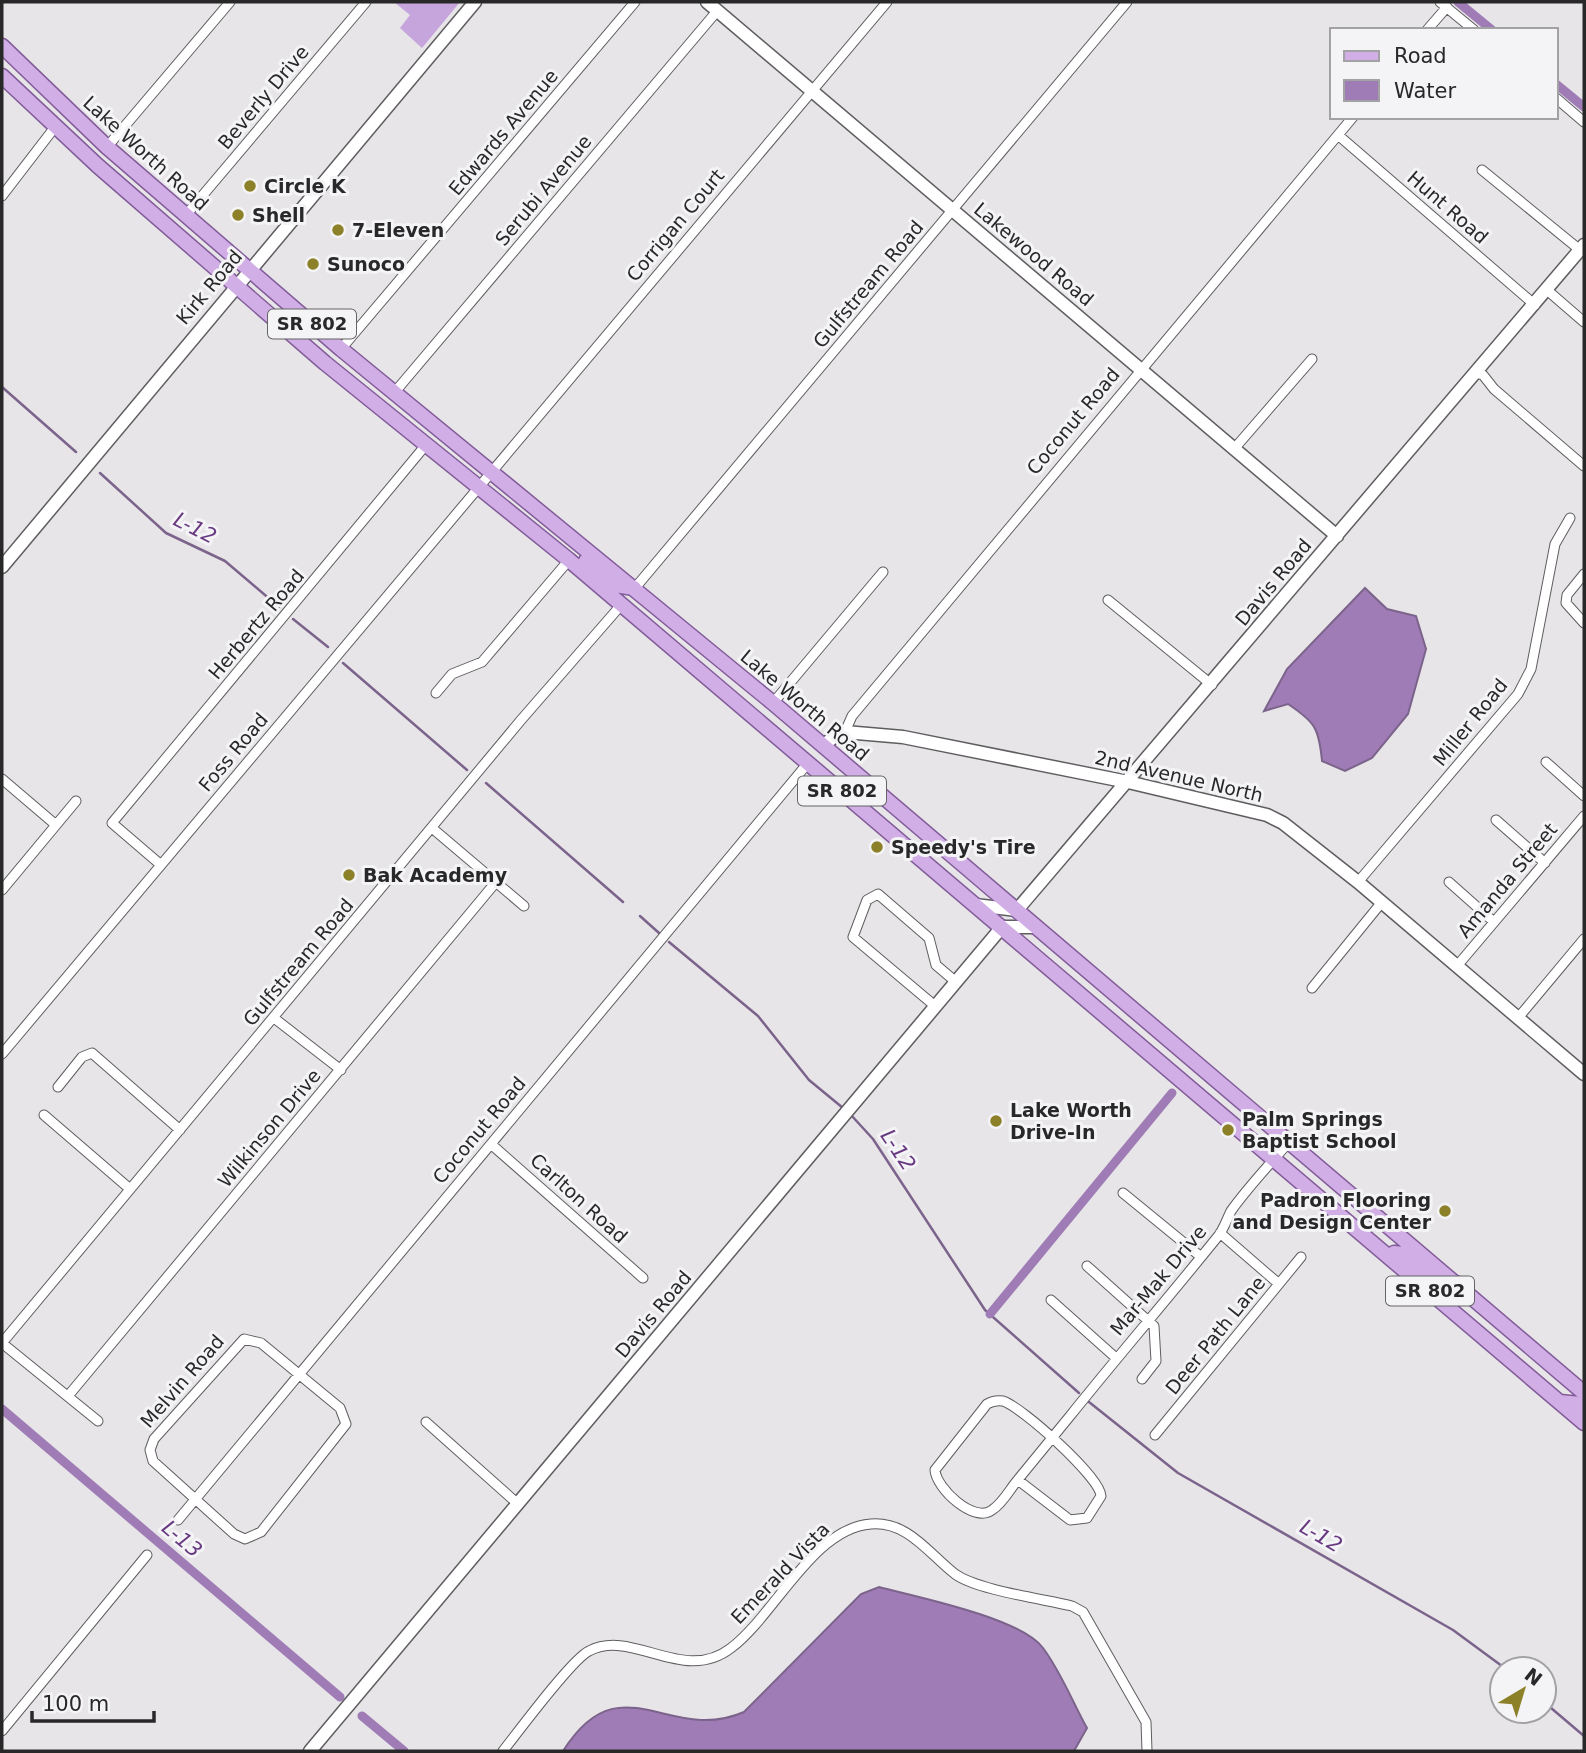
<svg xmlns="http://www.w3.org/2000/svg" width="1586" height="1753" font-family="'DejaVu Sans',sans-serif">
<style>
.green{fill:#c6a4dc}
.water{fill:#9f7cb5;stroke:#7b638b;stroke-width:2}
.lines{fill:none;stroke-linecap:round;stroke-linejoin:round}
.stream{stroke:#7b638b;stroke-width:2.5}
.canal{stroke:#9f7cb5;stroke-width:9}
.street-casing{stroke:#5f5d60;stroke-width:11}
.secondary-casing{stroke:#5f5d60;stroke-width:15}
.primary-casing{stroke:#825c99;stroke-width:17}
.street{stroke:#fff;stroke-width:9}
.secondary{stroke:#fff;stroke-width:12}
.primary{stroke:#d1aee6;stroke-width:14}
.poi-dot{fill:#8c8128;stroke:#f4f3f6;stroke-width:2.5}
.labels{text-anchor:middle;stroke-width:6;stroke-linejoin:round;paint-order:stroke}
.shield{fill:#f4f3f6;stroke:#656566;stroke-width:2}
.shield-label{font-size:18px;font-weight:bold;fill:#282829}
.street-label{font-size:19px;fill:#282829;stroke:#f4f3f6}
.poi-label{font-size:19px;font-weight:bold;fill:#282829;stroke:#f4f3f6;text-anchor:start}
.water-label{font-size:21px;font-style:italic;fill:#683a81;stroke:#f4f3f6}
</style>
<rect width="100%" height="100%" fill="#e7e5e8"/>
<path class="green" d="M394,2H460L422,48L400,28L410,15Z"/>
<path class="water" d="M1365,588L1387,609L1416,616L1426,649L1408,714L1372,758L1345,771L1322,761C1319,728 1315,722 1288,704L1264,711L1287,669Z
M879,1587C917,1597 1021,1618 1043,1648C1061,1672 1073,1703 1087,1728L1074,1751H563C621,1660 668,1745 744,1712L861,1594Z"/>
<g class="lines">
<path class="stream" d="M2,387L76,452
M100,473L166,533L225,561L279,607
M293,619L328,647
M343,663L467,770
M486,783L623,902
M640,916L659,933
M669,942L758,1016L809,1080L843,1108
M851,1115L873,1139L985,1310L1079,1393
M1089,1402L1178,1473L1453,1630L1506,1669
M1544,1702L1584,1736"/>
<path class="canal" d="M1458,2L1492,30
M1556,84L1584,107
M990,1314L1172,1093
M2,1409L340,1697
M362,1716L404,1751"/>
<g class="street-casing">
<path id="street" d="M1440,2L1474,30
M1427,30L1447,7
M1556,98L1584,122
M1338,135L1535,305
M107,147L230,2
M1482,170L1580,250
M2,196L55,127
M186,215L366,2
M1547,290L1584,322
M341,349L635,2
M1475,373L1483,375L1494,389L1584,466
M394,393L718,10
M1234,449L1312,359
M1584,574L1567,595L1566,603L1584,623
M635,588L1127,2
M1108,600L1212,685
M436,693L452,674L482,662L569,560
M773,703L883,572
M845,732L852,716L1353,117
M1546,762L1584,796
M2,779L56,825
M1496,820L1545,863
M432,828L524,906
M161,865L112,823L425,446
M1358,882L1518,694L1531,669L1555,544L1570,518
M1449,882L1494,922
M2,890L76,801
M1457,966L1584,816
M1312,988L1382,902
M935,1006L853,937L867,900L878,894L929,938L936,965L956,982
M274,1018L341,1070
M1518,1018L1584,939
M2,1054L887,2
M58,1087L82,1057L92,1053L180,1130
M44,1115L130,1189
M492,1145L643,1278
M1123,1193L1200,1256
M1220,1233L1279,1284
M1087,1266L1154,1326L1156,1361L1142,1379
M1051,1300L1116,1358
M244,1339L261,1343L340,1408L346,1424L261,1532L245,1539L234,1534L153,1461L150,1450L154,1439Z
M68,1396L496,882
M98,1421L2,1343L521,720L622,604
M426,1422L518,1504
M1155,1435L1301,1257
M1018,1480L1070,1520L1087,1518L1101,1496C1100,1477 1022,1407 1003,1401C997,1400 992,1401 987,1404L935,1470C936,1488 974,1524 992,1510C1002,1504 1009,1491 1016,1482C1034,1460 1052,1438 1070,1416C1119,1355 1170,1296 1219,1235C1224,1228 1227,1219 1231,1211C1248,1187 1270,1164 1289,1142
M178,1520L808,763
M2,1731L147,1555
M503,1751C518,1732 572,1659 589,1651C633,1628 683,1685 731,1648C775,1615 813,1528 871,1524C908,1521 929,1554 955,1574C977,1590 1043,1599 1072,1606L1083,1612L1146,1722L1147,1751"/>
</g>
<g class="secondary-casing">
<path id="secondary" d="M707,2L1337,536
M2,567L475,2
M823,746L836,735L845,732L903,737L1128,782L1267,815L1283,823L1358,882L1584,1074
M975,905L1017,910L1584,245
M310,1751L1002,927H1037"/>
</g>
<g class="primary-casing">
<path id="primary" d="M2,46L107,147L341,349L773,703L1584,1393
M2,76L98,166L325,363L569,560L1584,1423
M586,561L615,585L634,588
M1390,1257L1394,1253L1402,1254C1418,1267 1434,1290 1456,1283
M1560,1402L1580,1404L1584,1407"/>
</g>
<use href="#street" class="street"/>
<use href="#secondary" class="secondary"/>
<use href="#primary" class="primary"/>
</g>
<g class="poi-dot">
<circle cx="250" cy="186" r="7"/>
<circle cx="238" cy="215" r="7"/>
<circle cx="338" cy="230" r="7"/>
<circle cx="313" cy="264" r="7"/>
<circle cx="877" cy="847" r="7"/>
<circle cx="349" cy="875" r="7"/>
<circle cx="996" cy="1121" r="7"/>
<circle cx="1228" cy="1130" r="7"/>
<circle cx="1445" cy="1211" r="7"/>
</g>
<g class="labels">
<g class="shield">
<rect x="268" y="309.5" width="88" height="29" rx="5"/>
<rect x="798" y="776.5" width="88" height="29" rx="5"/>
<rect x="1386" y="1276.5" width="88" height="29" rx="5"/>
</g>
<g class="shield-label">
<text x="312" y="330">SR 802</text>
<text x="842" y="797">SR 802</text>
<text x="1430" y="1297">SR 802</text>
</g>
<g class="street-label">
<text transform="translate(263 97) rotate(-50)" y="7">Beverly Drive</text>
<text transform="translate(503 132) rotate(-50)" y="7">Edwards Avenue</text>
<text transform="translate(146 153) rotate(42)" y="7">Lake Worth Road</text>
<text transform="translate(543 190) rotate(-50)" y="7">Serubi Avenue</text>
<text transform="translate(1448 207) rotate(41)" y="7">Hunt Road</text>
<text transform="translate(675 225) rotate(-50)" y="7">Corrigan Court</text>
<text transform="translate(1034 254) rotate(40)" y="7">Lakewood Road</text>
<text transform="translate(868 284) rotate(-50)" y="7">Gulfstream Road</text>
<text transform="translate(209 287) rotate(-50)" y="7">Kirk Road</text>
<text transform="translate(1073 421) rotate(-50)" y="7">Coconut Road</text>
<text transform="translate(1273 582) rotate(-50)" y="7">Davis Road</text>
<text transform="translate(256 624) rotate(-50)" y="7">Herbertz Road</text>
<text transform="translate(805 705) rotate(40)" y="7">Lake Worth Road</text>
<text transform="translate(1470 722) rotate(-51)" y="7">Miller Road</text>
<text transform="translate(233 752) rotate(-50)" y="7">Foss Road</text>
<text transform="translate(1179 776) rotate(13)" y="7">2nd Avenue North</text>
<text transform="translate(1507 880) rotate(-50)" y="7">Amanda Street</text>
<text transform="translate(298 962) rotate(-50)" y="7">Gulfstream Road</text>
<text transform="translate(269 1128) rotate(-50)" y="7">Wilkinson Drive</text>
<text transform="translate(479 1130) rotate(-50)" y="7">Coconut Road</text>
<text transform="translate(579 1198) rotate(42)" y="7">Carlton Road</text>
<text transform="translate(1158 1280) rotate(-50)" y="7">Mar-Mak Drive</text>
<text transform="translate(653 1314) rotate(-50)" y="7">Davis Road</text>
<text transform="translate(1215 1335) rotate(-51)" y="7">Deer Path Lane</text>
<text transform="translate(182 1381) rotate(-49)" y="7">Melvin Road</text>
<text transform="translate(780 1573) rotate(-46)" y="7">Emerald Vista</text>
</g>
<g class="poi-label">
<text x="264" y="193">Circle K</text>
<text x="252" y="222">Shell</text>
<text x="352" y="237">7-Eleven</text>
<text x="327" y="271">Sunoco</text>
<text x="891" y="854">Speedy's Tire</text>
<text x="363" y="882">Bak Academy</text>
<text x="1010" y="1117">Lake Worth<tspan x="1010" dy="22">Drive-In</tspan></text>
<text x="1242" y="1126">Palm Springs<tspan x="1242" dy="22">Baptist School</tspan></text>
<text x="1431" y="1207" text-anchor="end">Padron Flooring<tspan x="1431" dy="22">and Design Center</tspan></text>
</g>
<g class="water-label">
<text transform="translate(195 528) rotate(27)" y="7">L-12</text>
<text transform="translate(898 1150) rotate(56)" y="7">L-12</text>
<text transform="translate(1321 1536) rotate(30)" y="7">L-12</text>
<text transform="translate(182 1539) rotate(40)" y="7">L-13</text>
</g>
</g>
<rect width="1586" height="1753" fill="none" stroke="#282829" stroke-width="7"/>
<rect x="1330" y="28" width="228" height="91" fill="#f4f3f6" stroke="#a2a2a4" stroke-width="2"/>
<rect x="1344" y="51" width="35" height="10" fill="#d1aee6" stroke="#a2a2a4" stroke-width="2"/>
<text x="1394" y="63" font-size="21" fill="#282829">Road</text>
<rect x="1344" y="80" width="35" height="21" fill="#9f7cb5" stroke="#a2a2a4" stroke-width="2"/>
<text x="1394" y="98" font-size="21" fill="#282829">Water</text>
<g transform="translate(1523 1690) rotate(38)"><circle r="33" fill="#f4f3f6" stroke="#a2a2a4" stroke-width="2"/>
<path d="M0-5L12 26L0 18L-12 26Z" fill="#8c8128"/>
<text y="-10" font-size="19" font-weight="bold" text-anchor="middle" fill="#282829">N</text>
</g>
<path d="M32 1711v10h122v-10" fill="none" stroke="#282829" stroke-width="3.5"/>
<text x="42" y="1711" font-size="21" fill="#282829" stroke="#f4f3f6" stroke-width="5" paint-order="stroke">100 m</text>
</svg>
